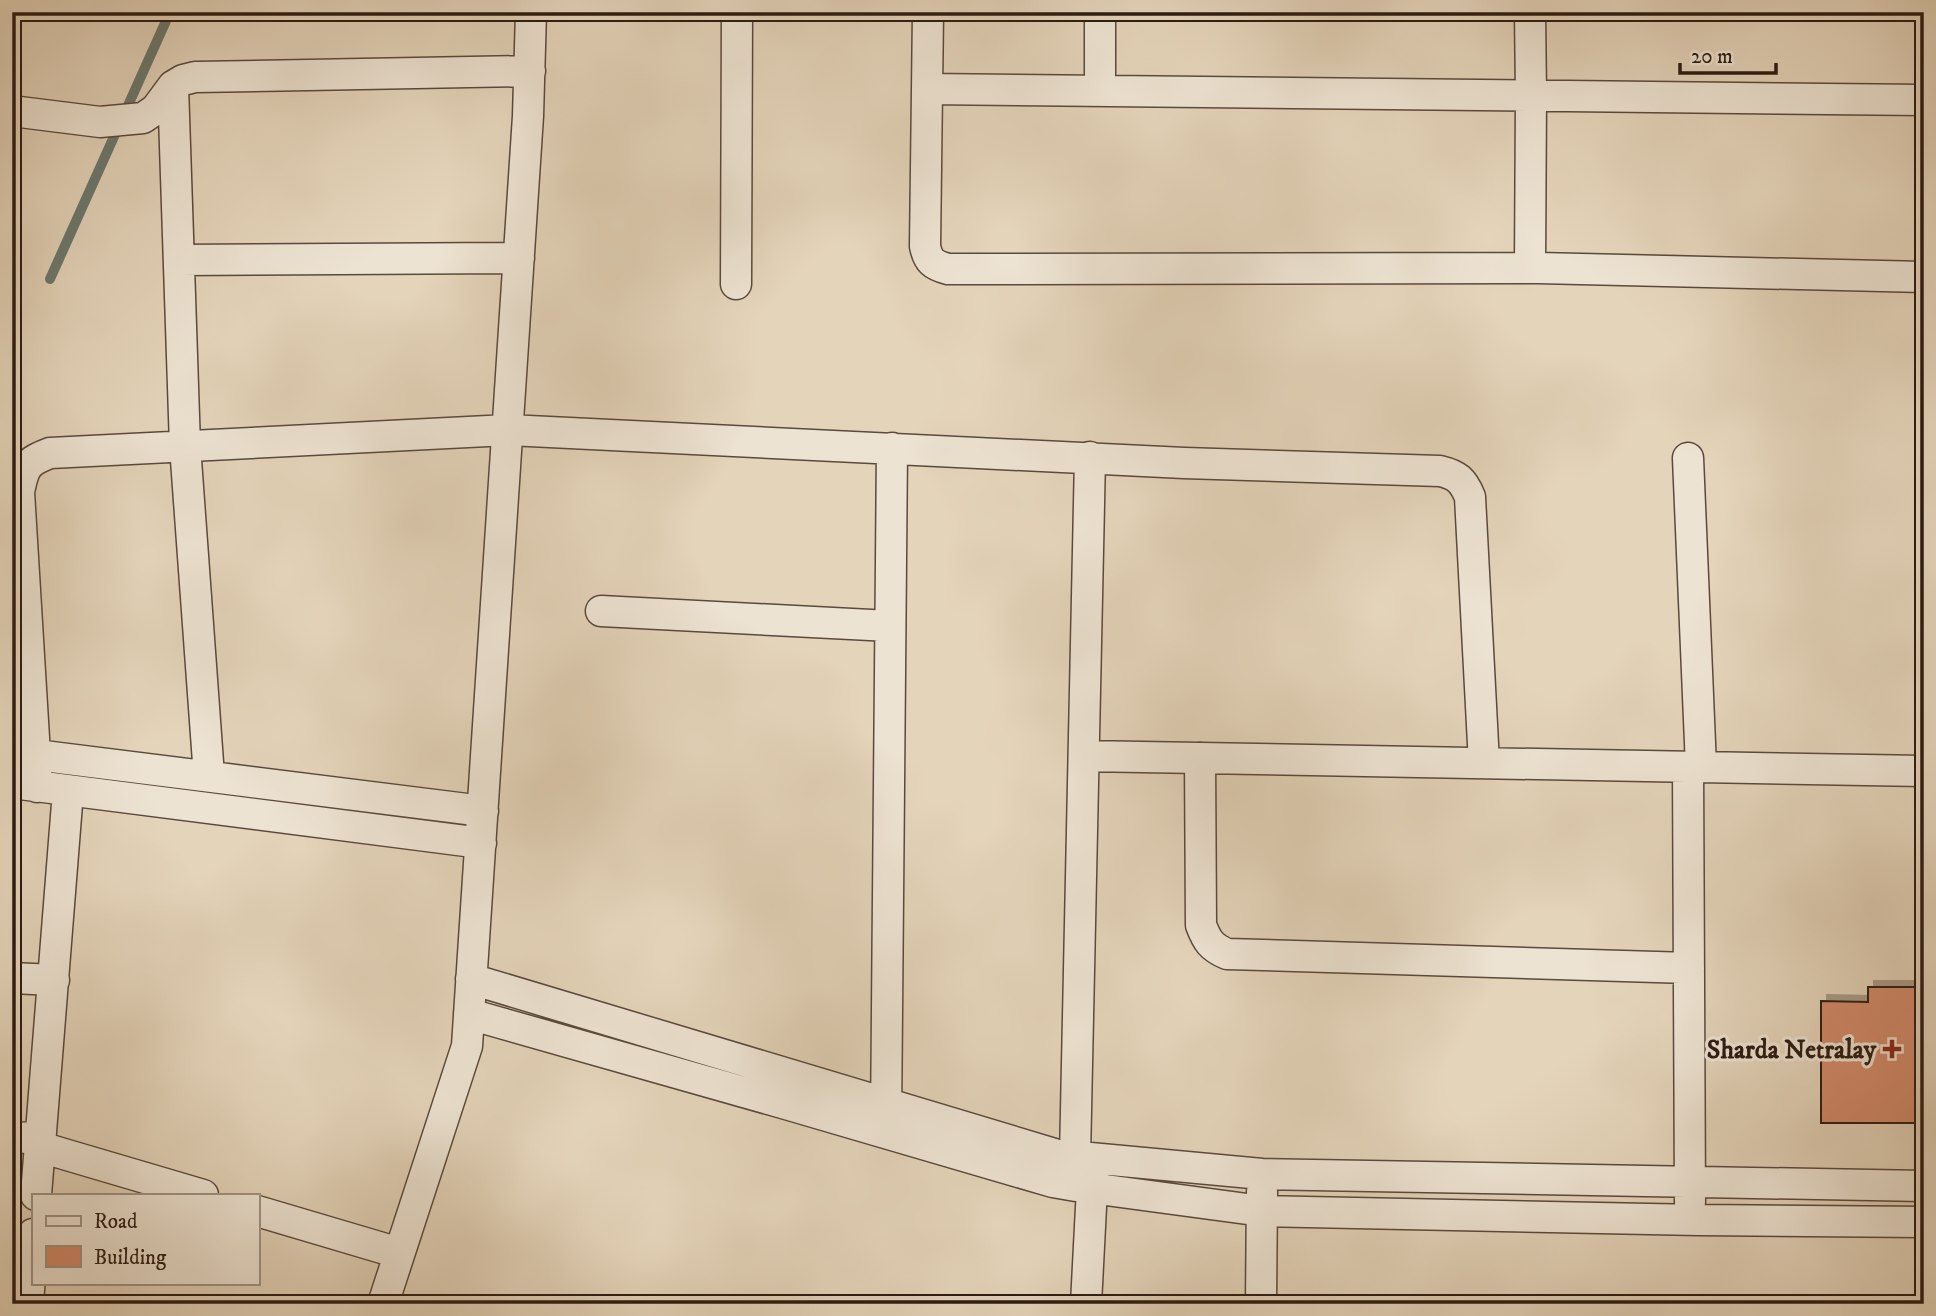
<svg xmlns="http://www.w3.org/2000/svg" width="1936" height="1316" font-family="'IM FELL DW Pica',serif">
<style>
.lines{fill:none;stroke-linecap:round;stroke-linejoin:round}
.stream{stroke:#6b796f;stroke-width:10}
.building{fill:#d38a6a;stroke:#2c1b13;stroke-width:2;filter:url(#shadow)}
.street-casing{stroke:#5a493d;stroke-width:33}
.street{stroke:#ede3d2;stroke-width:30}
.poi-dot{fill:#8f2418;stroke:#ede3d2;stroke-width:2.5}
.labels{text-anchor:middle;stroke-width:6;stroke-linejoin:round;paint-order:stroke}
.poi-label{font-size:26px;font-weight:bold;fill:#2c1b13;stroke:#ede3d2;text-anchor:end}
</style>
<defs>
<filter id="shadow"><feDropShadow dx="6" dy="-6" stdDeviation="0" flood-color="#0004"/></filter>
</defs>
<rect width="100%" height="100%" fill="#e4d4ba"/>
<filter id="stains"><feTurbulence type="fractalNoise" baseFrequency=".00286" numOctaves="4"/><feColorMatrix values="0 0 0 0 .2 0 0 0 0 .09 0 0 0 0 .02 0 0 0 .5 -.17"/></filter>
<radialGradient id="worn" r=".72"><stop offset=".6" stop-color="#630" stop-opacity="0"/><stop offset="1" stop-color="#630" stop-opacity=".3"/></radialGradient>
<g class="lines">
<path class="stream" d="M50,279L170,12"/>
</g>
<path class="building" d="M1868,987H1924V1123H1821V1001L1868,1002Z"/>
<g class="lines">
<g class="street-casing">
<path id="street" d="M928,12L925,246C928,261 933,265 948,269L1538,268L1924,277
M1530,12L1531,96L1530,268
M173,86L185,446L209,776
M927,89L1924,100
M1100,91V12
M12,111L100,122L143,118L156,109L173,86L183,80L195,77L530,71
M179,260L519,258
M736,284L737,12
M1688,458L1701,767
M601,611L890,626
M12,752L483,811
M1084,756L1924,771
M1200,758L1201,925C1207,941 1211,947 1227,954L1689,968
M1688,767L1690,1202
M12,783L481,843
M37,787L19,492C24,467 26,462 50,453L508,430L1184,463L1440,471C1457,475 1463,480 1470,497L1484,763
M12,978L54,980
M471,979L1058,1155L1262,1174L1924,1186
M469,1014L786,1104L1053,1182L1076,1186L1262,1211L1699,1220L1924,1222
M886,1123L892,448
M12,1138L41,1137
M40,1147L203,1195
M1075,1157L1090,457
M36,1195L68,791
M257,1211L399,1253
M28,1304L33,1234
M383,1304L467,1046L528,116L531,12
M1086,1304L1093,1168
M1261,1304L1262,1192"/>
</g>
<use href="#street" class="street"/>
</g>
<path class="poi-dot" d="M1888.5 1038.5h7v7h7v7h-7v7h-7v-7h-7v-7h7z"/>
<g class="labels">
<g class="poi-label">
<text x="1876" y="1058">Sharda Netralay</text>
</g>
</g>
<rect width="1936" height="1316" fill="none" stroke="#e4d4ba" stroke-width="42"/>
<rect x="14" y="14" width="1908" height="1288" fill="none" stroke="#2c1b13" stroke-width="3.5"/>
<rect x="21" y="21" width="1894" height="1274" fill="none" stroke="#2c1b13" stroke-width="2"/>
<rect x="32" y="1194" width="228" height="91" fill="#ede3d2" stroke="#a09386" stroke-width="2"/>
<rect x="46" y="1216" width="35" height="10" fill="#ede3d2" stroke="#a09386" stroke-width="2"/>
<text x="94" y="1228" font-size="21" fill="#2c1b13">Road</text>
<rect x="46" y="1246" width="35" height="21" fill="#d38a6a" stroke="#a09386" stroke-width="2"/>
<text x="94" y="1264" font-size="21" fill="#2c1b13">Building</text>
<path d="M1680 63v10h96v-10" fill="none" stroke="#2c1b13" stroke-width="3.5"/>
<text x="1691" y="63" font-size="21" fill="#2c1b13" stroke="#ede3d2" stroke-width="5" paint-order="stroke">20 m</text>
<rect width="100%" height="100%" filter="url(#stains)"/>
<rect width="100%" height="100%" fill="url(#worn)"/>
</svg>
